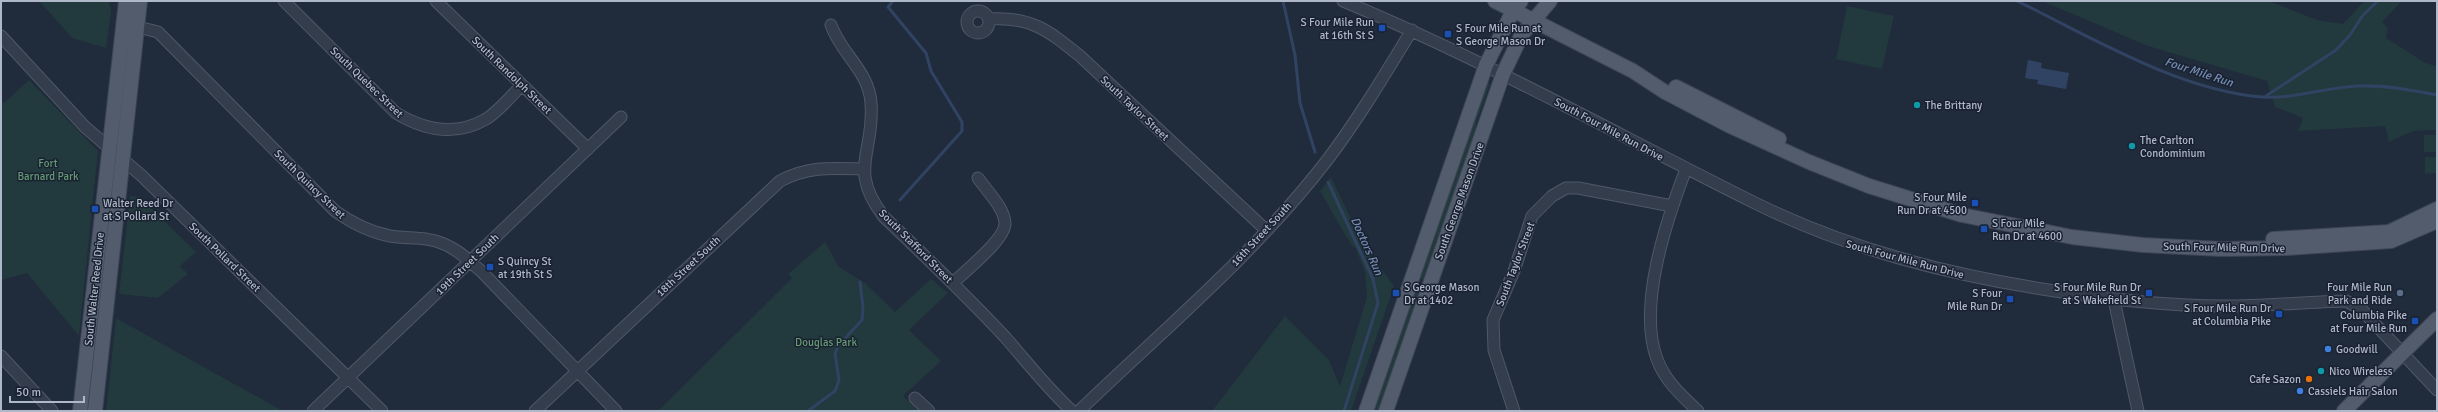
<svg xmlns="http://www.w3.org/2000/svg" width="2438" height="412" font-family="Signika,sans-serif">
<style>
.green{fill:#22393d}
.water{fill:#314363}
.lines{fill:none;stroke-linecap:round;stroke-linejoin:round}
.stream{stroke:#314363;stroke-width:3}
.minor-casing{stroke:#4f5867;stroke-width:13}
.major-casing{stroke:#3e4655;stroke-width:16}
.minor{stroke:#343d4c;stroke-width:11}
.major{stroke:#525c6d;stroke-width:14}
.transit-dot{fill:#1a4fb4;stroke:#1a2231;stroke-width:1.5}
.culture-dot{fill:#0f9aa8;stroke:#1a2231;stroke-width:1.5}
.service-dot{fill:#5c6f8a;stroke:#1a2231;stroke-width:1.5}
.shop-dot{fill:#3f7fe0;stroke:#1a2231;stroke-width:1.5}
.food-dot{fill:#e8710a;stroke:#1a2231;stroke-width:1.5}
.labels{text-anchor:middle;stroke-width:3;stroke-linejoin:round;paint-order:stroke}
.poi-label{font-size:11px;fill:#afb8c8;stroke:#1a2231;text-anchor:start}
.street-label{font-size:11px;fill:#afb8c8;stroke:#1a2231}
.park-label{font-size:11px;fill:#649b74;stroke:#1a2231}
.water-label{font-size:12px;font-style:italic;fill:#748cb2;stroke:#1a2231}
</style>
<rect width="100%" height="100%" fill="#202b3c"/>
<path class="green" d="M39,1H109L111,11L106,48L72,38Z
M2042,1H2269L2317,20L2343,24L2364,1H2402L2382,22L2388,28L2386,38L2424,62L2437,67V130L2413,131L2389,142L2385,126L2298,131L2303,118L2275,107L2267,81L2148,46Z
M1847,6L1894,16L1882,69L1836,59Z
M29,80L98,151L79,336L27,273L1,280V103H4Z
M1487,82L1490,84L1476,123V141L1426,281L1418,278Z
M2424,135H2437V152H2424Z
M2425,157H2437V173L2425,174Z
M1331,177L1362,242L1394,286L1351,411H1212L1285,316L1329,360L1340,386L1367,297L1365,272L1356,249L1350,243L1320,191Z
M130,196L140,197L196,252L180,266L188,274L158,298L119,294Z
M825,242L839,267L865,283L895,312L931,279L948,293L909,330L941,361L903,396L919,411H658L792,278L788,274Z
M1413,291L1421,294L1380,411H1371Z
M116,318L283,411H106Z"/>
<path class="water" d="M2028,60L2042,63L2041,68L2069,73L2066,89L2037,84L2038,80L2025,78Z"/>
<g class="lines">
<path class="stream" d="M893,1L888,7L926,53L931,71L962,122V131L900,200
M1283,1L1295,55L1300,103L1315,152
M2017,1C2091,37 2180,91 2263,97C2295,99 2327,87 2359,86C2385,85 2412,90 2437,95
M2266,96L2336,50L2350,35L2363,15L2378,1
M1328,182L1373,279L1378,303L1344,411
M808,411L835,391L839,380L835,354L838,346L862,320L863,308L860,282"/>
<g class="minor-casing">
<path id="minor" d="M284,1L396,113C424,130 455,137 486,119C499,111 511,96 522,85
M436,1L588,149
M1343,1C1485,60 1618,135 1755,203C1850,250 1950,275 2055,291C2111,299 2167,306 2224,306C2265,306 2305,302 2346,301L2361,309L2437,390
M967 22a11 11 0 1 1 22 0a11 11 0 1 1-22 0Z
M989,19C1031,16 1049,31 1080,56L1266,230
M130,25L158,32L335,211C352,223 369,232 390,236C409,239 426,236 444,244C459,250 469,261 481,271L616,411
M831,25C841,54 869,71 871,103C875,153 847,169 884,217C925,256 966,295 1005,337C1027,362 1047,388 1072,411
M1,36L85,127L142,176L382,411
M1686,169C1667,219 1637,306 1657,359C1665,381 1681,395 1698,411
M953,283C965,271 1006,239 1005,223C1004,207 986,190 978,178
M2114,300L2138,411
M1,356L52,411
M915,398L929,411
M313,411L621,117
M535,411L780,181C809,166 831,168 863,169
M1079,411C1163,330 1256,253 1328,159C1359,118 1385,74 1412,30
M1514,411L1494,350L1493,320L1514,271L1532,216L1552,196L1566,188H1578L1672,206"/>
</g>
<g class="major-casing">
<path id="major" d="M1495,1L1633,71L1665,92L1730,126L1809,162L1869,186L1962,215L2072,237L2143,245L2221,249L2287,248L2391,241L2437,221
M1676,87L1779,139
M2273,239L2389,232L2437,209
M80,411L126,1
M95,411L140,1
M1366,411L1486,65L1514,9L1521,1
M1386,411L1503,74L1522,34L1550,1
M2344,411L2437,319"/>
</g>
<use href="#minor" class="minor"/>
<use href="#major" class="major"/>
</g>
<g class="transit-dot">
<rect x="1378" y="24" width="8" height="8" rx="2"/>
<rect x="1444" y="30" width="8" height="8" rx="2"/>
<rect x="1971" y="199" width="8" height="8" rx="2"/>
<rect x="91" y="205" width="8" height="8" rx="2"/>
<rect x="1980" y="225" width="8" height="8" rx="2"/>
<rect x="486" y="263" width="8" height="8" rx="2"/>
<rect x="1392" y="289" width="8" height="8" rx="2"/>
<rect x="2145" y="289" width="8" height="8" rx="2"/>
<rect x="2006" y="295" width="8" height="8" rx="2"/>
<rect x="2275" y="310" width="8" height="8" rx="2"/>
<rect x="2411" y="317" width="8" height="8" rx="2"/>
</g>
<g class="culture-dot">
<circle cx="1917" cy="105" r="4"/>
<circle cx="2132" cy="146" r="4"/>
<circle cx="2321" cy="371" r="4"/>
</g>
<circle class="service-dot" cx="2400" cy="293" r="4"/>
<g class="shop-dot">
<circle cx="2328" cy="349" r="4"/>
<circle cx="2300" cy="391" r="4"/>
</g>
<circle class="food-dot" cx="2309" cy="379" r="4"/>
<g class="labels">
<g class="poi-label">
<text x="1374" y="26" text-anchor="end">S Four Mile Run<tspan x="1374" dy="13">at 16th St S</tspan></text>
<text x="1456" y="32">S Four Mile Run at<tspan x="1456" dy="13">S George Mason Dr</tspan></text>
<text x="1925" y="109">The Brittany</text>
<text x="2140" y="144">The Carlton<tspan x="2140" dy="13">Condominium</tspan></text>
<text x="1967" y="201" text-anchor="end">S Four Mile<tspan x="1967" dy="13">Run Dr at 4500</tspan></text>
<text x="103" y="207">Walter Reed Dr<tspan x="103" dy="13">at S Pollard St</tspan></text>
<text x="1992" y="227">S Four Mile<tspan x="1992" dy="13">Run Dr at 4600</tspan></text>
<text x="498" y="265">S Quincy St<tspan x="498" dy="13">at 19th St S</tspan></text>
<text x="1404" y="291">S George Mason<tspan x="1404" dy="13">Dr at 1402</tspan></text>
<text x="2141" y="291" text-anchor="end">S Four Mile Run Dr<tspan x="2141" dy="13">at S Wakefield St</tspan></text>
<text x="2392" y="291" text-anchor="end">Four Mile Run<tspan x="2392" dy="13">Park and Ride</tspan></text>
<text x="2002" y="297" text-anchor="end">S Four<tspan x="2002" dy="13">Mile Run Dr</tspan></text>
<text x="2271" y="312" text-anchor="end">S Four Mile Run Dr<tspan x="2271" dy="13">at Columbia Pike</tspan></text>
<text x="2407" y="319" text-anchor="end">Columbia Pike<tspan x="2407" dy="13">at Four Mile Run</tspan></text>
<text x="2336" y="353">Goodwill</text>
<text x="2329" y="375">Nico Wireless</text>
<text x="2301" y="383" text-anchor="end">Cafe Sazon</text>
<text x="2308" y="395">Cassiels Hair Salon</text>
</g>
<g class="street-label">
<text transform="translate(512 75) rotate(44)" y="4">South Randolph Street</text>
<text transform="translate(367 82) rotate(44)" y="4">South Quebec Street</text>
<text transform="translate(1135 108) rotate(43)" y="4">South Taylor Street</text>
<text transform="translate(1609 129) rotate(28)" y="4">South Four Mile Run Drive</text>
<text transform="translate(310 184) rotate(44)" y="4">South Quincy Street</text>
<text transform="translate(1459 201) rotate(-70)" y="4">South George Mason Drive</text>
<text transform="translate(1261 234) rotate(-47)" y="4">16th Street South</text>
<text transform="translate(916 246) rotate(45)" y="4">South Stafford Street</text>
<text transform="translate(2224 247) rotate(1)" y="4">South Four Mile Run Drive</text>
<text transform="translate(225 257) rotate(44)" y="4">South Pollard Street</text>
<text transform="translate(1905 259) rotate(15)" y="4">South Four Mile Run Drive</text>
<text transform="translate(467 264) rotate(-44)" y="4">19th Street South</text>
<text transform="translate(1515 264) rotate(-69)" y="4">South Taylor Street</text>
<text transform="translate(688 266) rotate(-43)" y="4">18th Street South</text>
<text transform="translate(94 289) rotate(-84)" y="4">South Walter Reed Drive</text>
</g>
<g class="park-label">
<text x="48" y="167">Fort<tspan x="48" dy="13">Barnard Park</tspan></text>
<text x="826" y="346">Douglas Park</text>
</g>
<g class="water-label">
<text transform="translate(2199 72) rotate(18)" y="4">Four Mile Run</text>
<text transform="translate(1367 246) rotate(66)" y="4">Doctors Run</text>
</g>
</g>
<rect width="2438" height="412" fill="none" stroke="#afb8c8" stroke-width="4"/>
<path d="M10 396v6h74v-6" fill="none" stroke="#afb8c8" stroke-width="2"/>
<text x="16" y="396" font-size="12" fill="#afb8c8" stroke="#1a2231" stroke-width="3" paint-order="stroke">50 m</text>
</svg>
